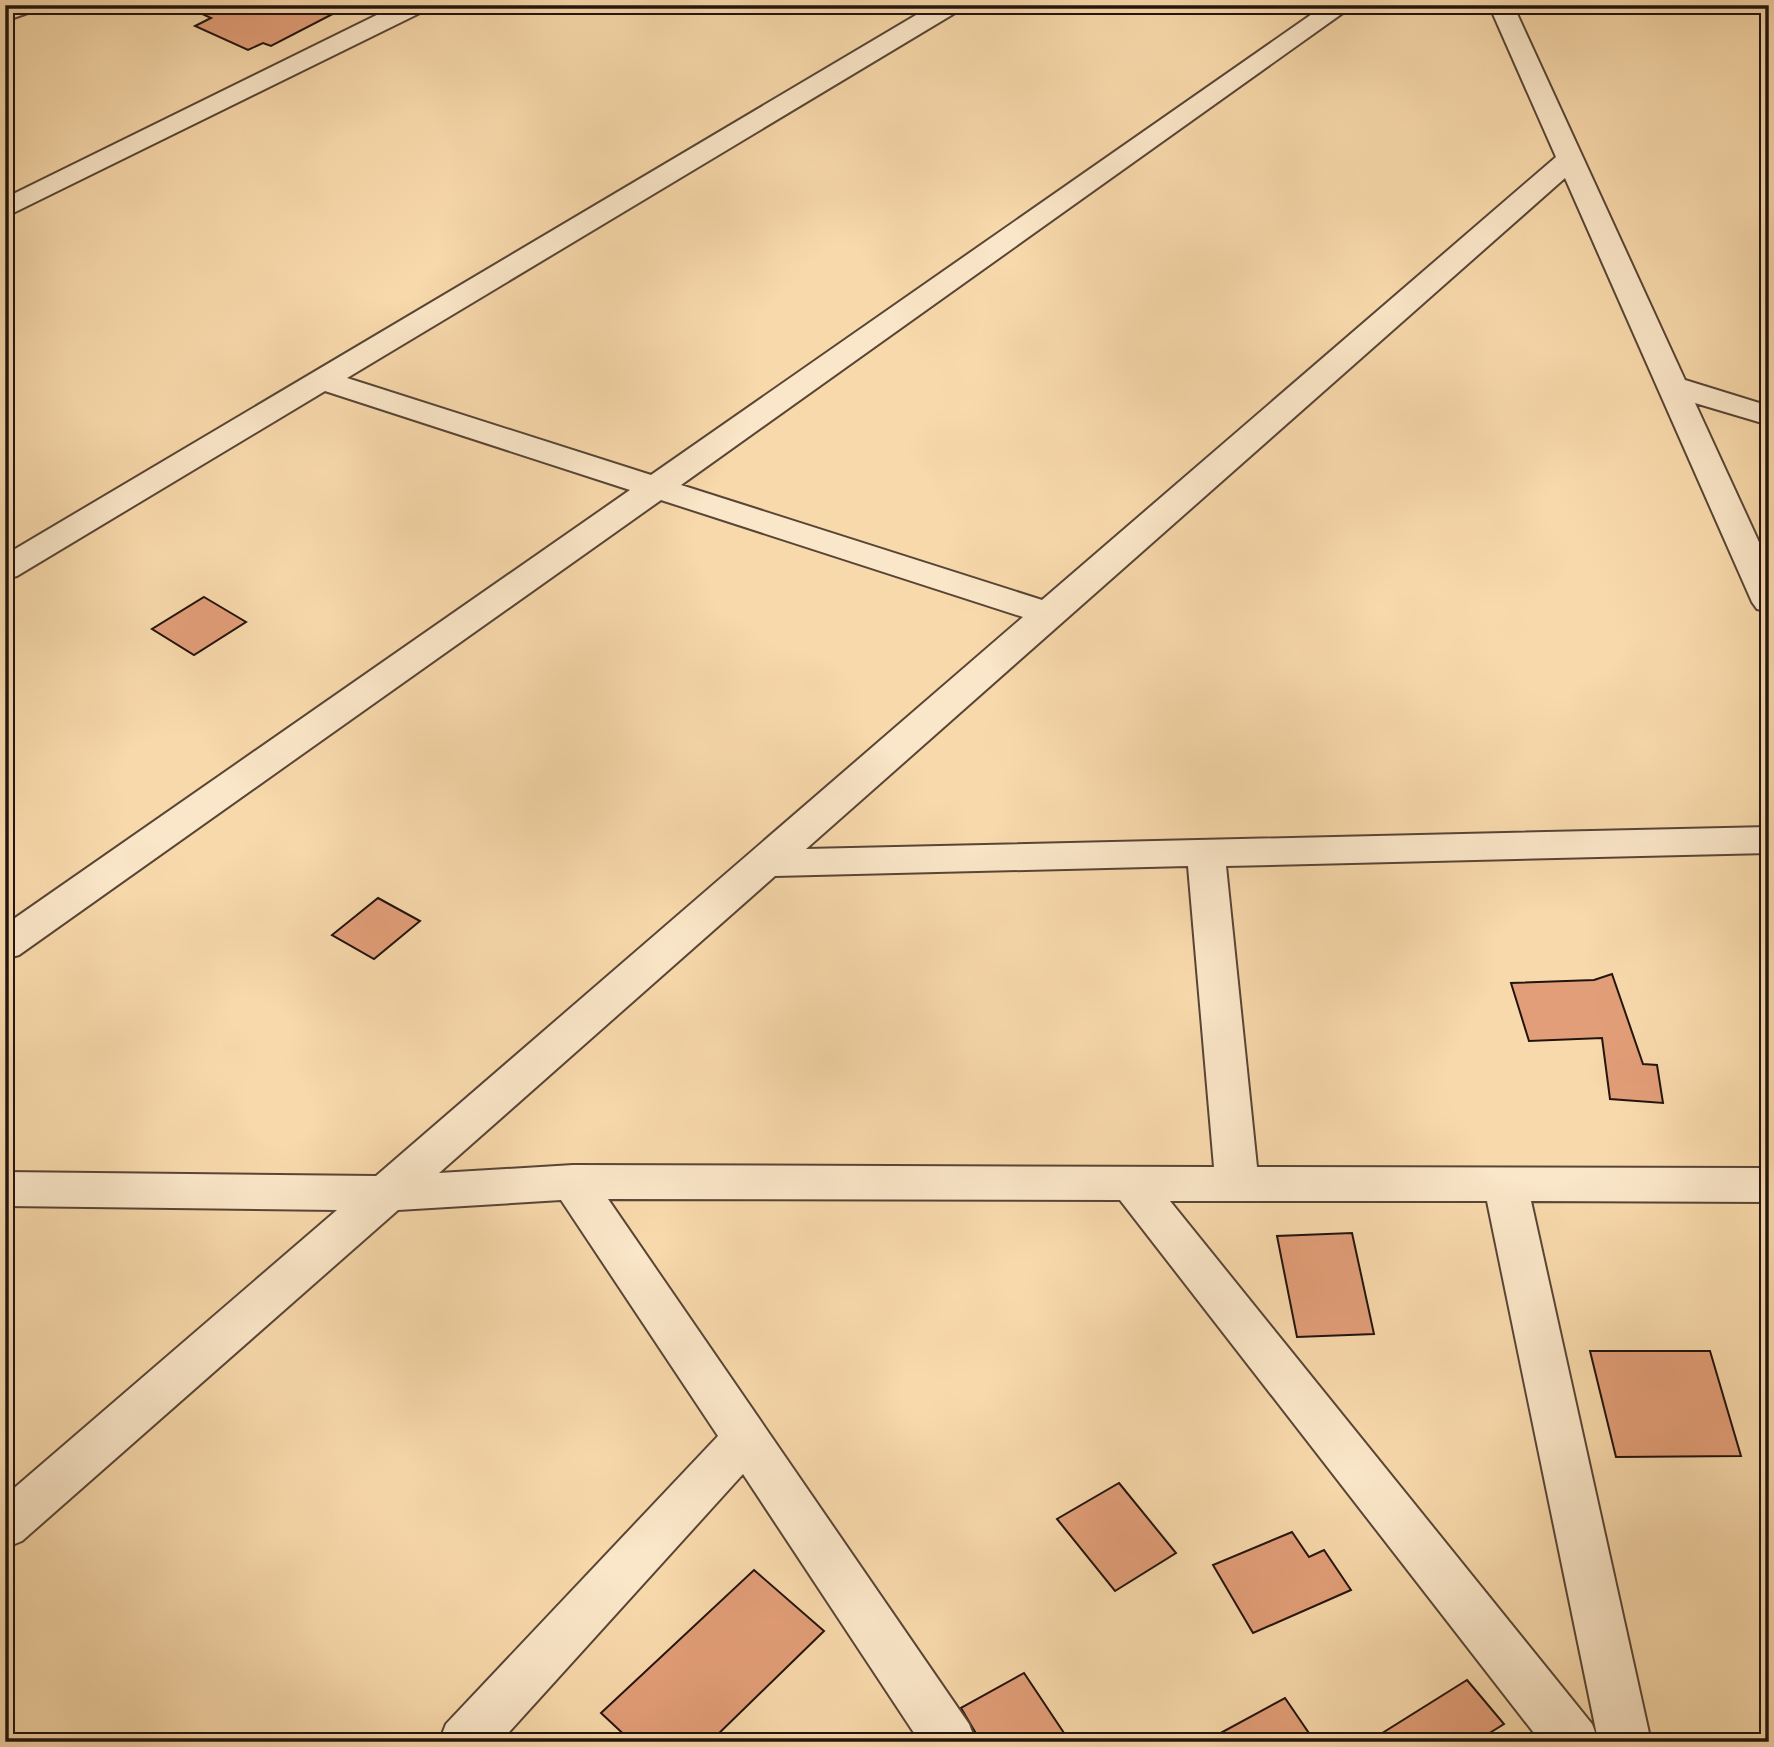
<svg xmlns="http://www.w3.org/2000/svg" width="1774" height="1747" font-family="Alegreya,serif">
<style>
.building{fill:#e29e78;stroke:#22140f;stroke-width:2}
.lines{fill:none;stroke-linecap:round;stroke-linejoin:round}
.minor-casing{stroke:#584536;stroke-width:4}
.minor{fill:#fae6c8;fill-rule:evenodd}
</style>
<rect width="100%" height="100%" fill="#f8d9ab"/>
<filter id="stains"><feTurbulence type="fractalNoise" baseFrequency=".00286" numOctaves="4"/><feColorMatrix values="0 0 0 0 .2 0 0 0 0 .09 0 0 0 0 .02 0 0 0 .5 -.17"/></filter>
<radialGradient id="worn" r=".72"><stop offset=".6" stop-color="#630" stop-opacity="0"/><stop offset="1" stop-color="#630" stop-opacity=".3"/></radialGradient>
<path class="building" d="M183,5H350L271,46L263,43L248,50L195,26L211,18Z
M204,597L246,622L194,655L152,629Z
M378,898L420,921L374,959L332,935Z
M1612,974L1643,1064L1657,1065L1663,1103L1610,1099L1602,1038L1529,1041L1511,983L1594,980Z
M1352,1233L1374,1334L1297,1337L1277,1236Z
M1590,1351H1710L1741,1456L1616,1457Z
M1119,1483L1176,1553L1115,1591L1057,1519Z
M1292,1532L1309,1557L1324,1550L1351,1590L1253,1633L1213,1565Z
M754,1570L824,1631L710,1742H632L601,1713Z
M1024,1673L1070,1742H981L961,1708Z
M1467,1680L1504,1724L1475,1742H1368Z
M1285,1698L1315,1742H1204Z"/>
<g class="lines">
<g class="minor-casing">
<path id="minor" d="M5,5H39L36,10L5,21Z
M397,5H429L426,10L5,217V198Z
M933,5H963L960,10L347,378L651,475L1325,5H1354L681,485L1042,600L1556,157L1489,5H1513L1685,380L1769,406V425L1695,403L1769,564V612L1757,609L1752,602L1565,178L806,849L1769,827V853L1226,866L1257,1167L1769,1168V1202L1531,1201L1651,1742H1541L1120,1200L608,1199L969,1724L976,1742H920L743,1474L500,1742H439L446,1724L718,1436L561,1200L398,1210L22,1541L5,1548V1496L337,1210L5,1206V1172L376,1176L1023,617L661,500L19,955L5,959V925L630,490L325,391L17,576L5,579V555ZM1188,866L1214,1167L573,1165L439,1173L775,876ZM1170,1201H1487L1598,1740L1592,1724Z"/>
</g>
<use href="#minor" class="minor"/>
</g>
<rect width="1774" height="1747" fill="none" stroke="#f8d9ab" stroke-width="28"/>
<rect x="7" y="7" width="1760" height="1733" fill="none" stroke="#22140f" stroke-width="3.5"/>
<rect x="14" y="14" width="1746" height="1719" fill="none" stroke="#22140f" stroke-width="2"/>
<rect width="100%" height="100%" filter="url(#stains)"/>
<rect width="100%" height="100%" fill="url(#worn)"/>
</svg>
